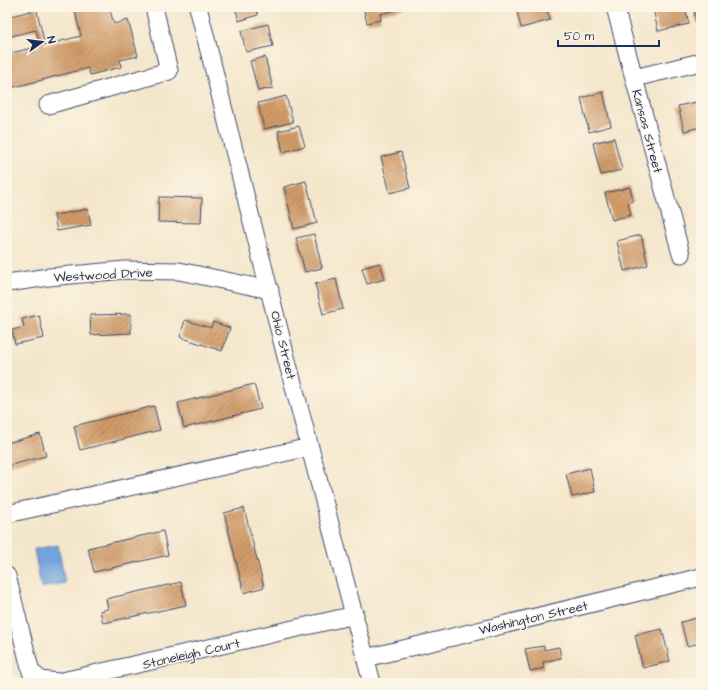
<svg xmlns="http://www.w3.org/2000/svg" width="708" height="690" font-family="'Architects Daughter',sans-serif">
<style>
.water{fill:#72a3dc;stroke:#46699d}
.building{fill:url(#building-hatch)}
.lines{fill:none;stroke-linecap:round;stroke-linejoin:round}
.minor-casing{stroke:#3c4a6e;stroke-width:19}
.minor{stroke:#fff;stroke-width:17}
.labels{text-anchor:middle;stroke-width:3;stroke-linejoin:round;paint-order:stroke}
.street-label{font-size:13px;fill:#1b2f5e;stroke:#fcf5e5}
</style>
<defs>
<pattern id="building-hatch" width="6" height="6" patternUnits="userSpaceOnUse"><rect width="6" height="6" fill="#d19b67"/><path d="M-1 1l2-2M0 6l6-6M5 7l2-2" fill="none" stroke="#a97f58"/></pattern>
</defs>
<rect width="100%" height="100%" fill="#fcf5e5"/>
<filter id="ink" filterUnits="userSpaceOnUse"><feTurbulence type="fractalNoise" baseFrequency=".025" numOctaves="2"/><feDisplacementMap in="SourceGraphic" scale="8" xChannelSelector="R" yChannelSelector="G"/><feConvolveMatrix kernelMatrix="1 2 1 2 8 2 1 2 1" color-interpolation-filters="sRGB"/></filter>
<filter id="wash" filterUnits="userSpaceOnUse"><feTurbulence type="fractalNoise" baseFrequency=".012" numOctaves="4" result="noise"/><feDisplacementMap in="SourceGraphic" scale="16" xChannelSelector="R" yChannelSelector="G"/><feGaussianBlur stdDeviation="0.9" result="paint"/><feColorMatrix in="noise" values="0 0 0 0 0 0 0 0 0 0 0 0 0 0 0 0 0 1.4 0 .05"/><feComposite in="paint" operator="in"/></filter>
<g filter="url(#wash)">
<rect width="100%" height="100%" fill="#f4e6cb"/>
<path class="water" d="M58,545L65,583L41,588L34,549Z"/>
<g id="blocks">
<path class="building" d="M30,7H36L45,45L81,36L74,7H109L114,24L128,20L138,56L120,60L121,67L90,75L88,68L7,89V54L40,46L36,30L7,37V17L31,11Z
M235,7H256L258,15L239,21Z
M363,7H405V8L380,14L381,20L367,23Z
M516,7H534L535,10L546,7L550,20L521,28Z
M656,7H685L689,24L658,31L653,8Z
M693,7H701V22L697,23Z
M268,24L273,46L246,52L241,31Z
M265,57L273,88L258,91L250,61Z
M603,92L611,126L589,132L581,98Z
M286,96L293,122L264,129L258,103Z
M701,101V127L684,131L678,106Z
M299,126L305,146L283,152L278,131Z
M614,138L622,170L601,175L593,143Z
M401,152L410,188L390,193L381,157Z
M306,181L317,223L294,229L284,187Z
M630,187L633,201L628,203L631,215L612,220L605,193Z
M159,197L202,198L201,223L158,222Z
M88,209L91,225L57,231L54,215Z
M314,234L322,268L305,272L296,238Z
M641,235L648,265L624,271L617,241Z
M380,263L385,279L367,284L362,268Z
M336,279L343,309L323,314L315,284Z
M131,314V333L91,335L90,315Z
M39,315L44,338L15,344L12,330L24,327L22,319Z
M185,320L211,328L213,322L230,328L222,351L180,337Z
M254,384L261,409L184,428L178,403Z
M154,406L160,430L80,450L74,426Z
M40,434L46,456L7,466V443Z
M590,468L595,492L572,497L566,474Z
M244,508L264,587L244,593L224,513Z
M163,531L168,555L94,572L88,548Z
M181,582L186,605L103,623L100,611L108,609L106,599Z
M701,617V643L687,646L681,622Z
M662,629L670,661L643,668L635,635Z
M544,646V650L559,647L561,658L543,662L544,668L530,671L525,649Z
M250,680V683H240V682Z"/>
</g>
</g>
<g filter="url(#ink)">
<use href="#blocks" fill-opacity="0" stroke="#3c4a6e" stroke-width="1"/>
<g class="lines">
<g class="minor-casing">
<path id="minor" d="M198,7L285,353L372,683
M615,7L681,254
M634,78L701,62
M48,105L169,71L154,7
M7,283L49,277L125,270L179,271L270,290
M7,514L310,447
M7,576L31,672L41,680L58,682L355,615
M366,658L701,577"/>
</g>
<use href="#minor" class="minor"/>
</g>
</g>
<g class="labels">
<g class="street-label">
<text transform="translate(648 131) rotate(75)" y="5">Kansas Street</text>
<text transform="translate(103 274) rotate(-3)" y="5">Westwood Drive</text>
<text transform="translate(284 345) rotate(76)" y="5">Ohio Street</text>
<text transform="translate(533 617) rotate(-13)" y="5">Washington Street</text>
<text transform="translate(191 653) rotate(-13)" y="5">Stoneleigh Court</text>
</g>
</g>
<rect width="708" height="690" fill="none" stroke="#fcf5e5" stroke-width="24"/>
<g transform="translate(42 42) rotate(76)" stroke="#fcf5e5" stroke-width="3" paint-order="stroke">
<path d="M0-3L7 15L0 10L-7 15Z" fill="#1b2f5e"/>
<text y="-6" font-size="11" font-weight="bold" text-anchor="middle" fill="#1b2f5e">N</text>
</g>
<path d="M558 40v6h101v-6" fill="none" stroke="#1b2f5e" stroke-width="2"/>
<text x="564" y="40" font-size="12" fill="#1b2f5e" stroke="#fcf5e5" stroke-width="3" paint-order="stroke">50 m</text>
</svg>
